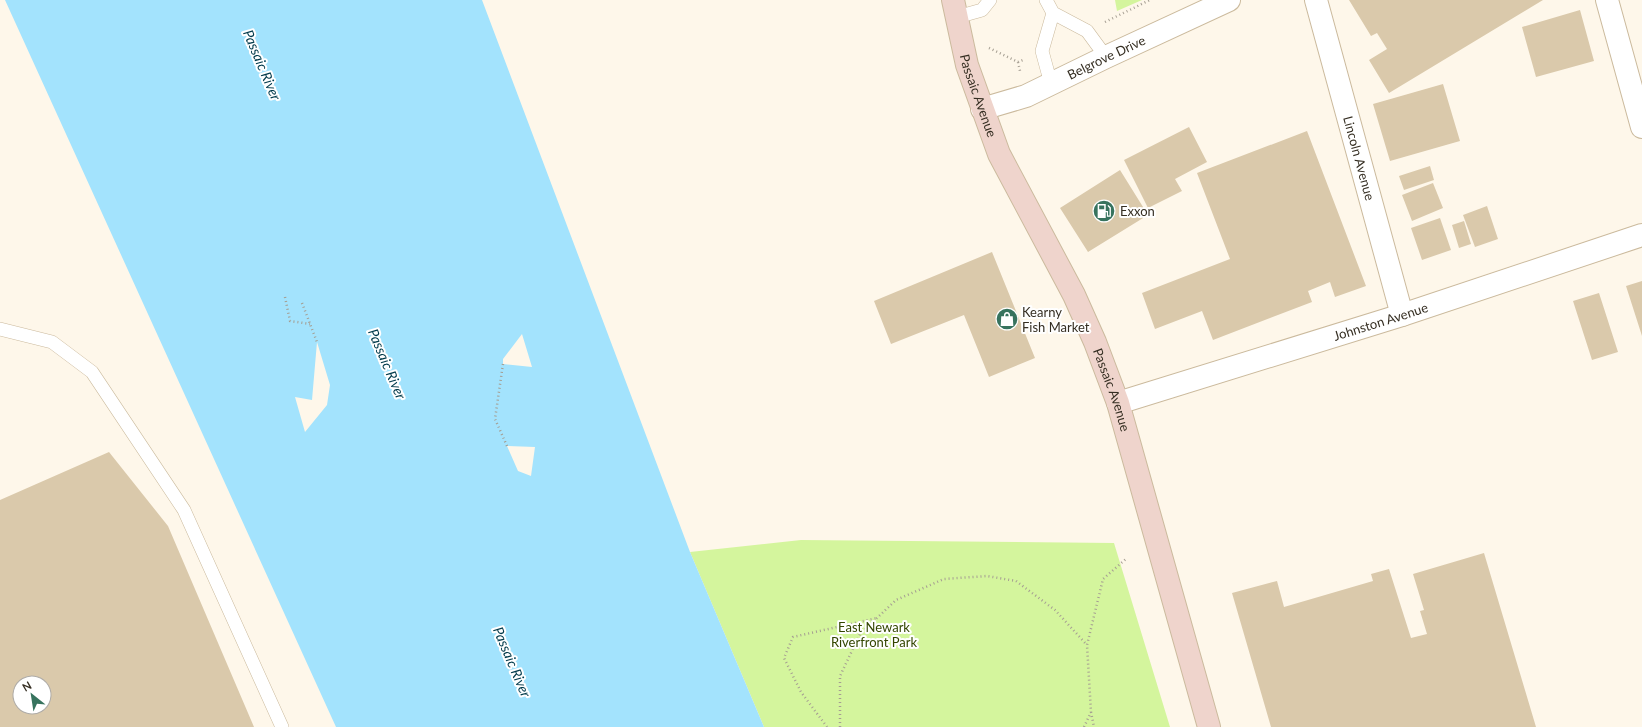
<svg xmlns="http://www.w3.org/2000/svg" width="1642" height="727" font-family="Lato,sans-serif">
<style>
.green{fill:#d4f59d}
.water{fill:#a3e3fd}
.pier{fill:#fef7ea}
.building{fill:#dac9ab;fill-rule:evenodd}
.lines{fill:none;stroke-linecap:round;stroke-linejoin:round}
.service-casing{stroke:#cbba9d;stroke-width:14}
.minor-casing{stroke:#cbba9d;stroke-width:24}
.tertiary-casing{stroke:#cbba9d;stroke-width:24}
.secondary-casing{stroke:#cbba9d;stroke-width:24}
.path{stroke:#a59e92;stroke-width:2.5;stroke-dasharray:1 3;stroke-linecap:butt}
.service{stroke:#fff;stroke-width:13}
.minor{stroke:#fff;stroke-width:22}
.tertiary{stroke:#fff;stroke-width:22}
.secondary{stroke:#efd4cc;stroke-width:22}
.labels{text-anchor:middle;stroke-width:4;stroke-linejoin:round;paint-order:stroke}
.street-label{font-size:13px;fill:#352e22;stroke:#fff}
.poi-label{font-size:13px;fill:#352e22;stroke:#fff;text-anchor:start}
.park-label{font-size:13px;fill:#334600;stroke:#fff}
.water-label{font-size:14px;font-style:italic;fill:#003a4b;stroke:#fff}
</style>
<rect width="100%" height="100%" fill="#fef7ea"/>
<path class="green" d="M1115,0H1142L1117,11Z
M801,540L1114,543L1170,727H764L690,552Z"/>
<path class="water" d="M5,0H482L690,552L764,727H336Z"/>
<path class="pier" d="M522,334L532,367L503,364V359Z
M317,342L330,385L327,405L305,432L295,397L312,400Z
M507,446L535,447L531,476L518,471Z"/>
<path class="building" d="M1349,0H1543L1389,93L1369,60L1387,49L1377,33L1371,36Z
M1580,10L1594,61L1536,77L1522,27Z
M1443,84L1460,141L1390,161L1373,104Z
M1189,127L1207,162L1175,179L1182,191L1148,208L1124,160Z
M1307,131L1366,286L1335,297L1330,282L1308,291L1312,302L1213,340L1202,311L1155,329L1142,293L1230,259L1197,173Z
M1430,166L1434,180L1404,190L1399,176Z
M1120,170L1148,215L1088,252L1060,208Z
M1433,183L1443,208L1412,221L1402,195Z
M1487,206L1498,239L1475,247L1463,215Z
M1440,218L1451,250L1422,260L1411,228Z
M1464,221L1471,244L1459,248L1452,225Z
M992,252L1035,358L989,377L964,315L891,344L874,301Z
M1642,281V336L1626,286Z
M1599,293L1618,352L1592,360L1573,301Z
M109,452L168,526L254,727H0V500ZM20,683H44V707H20Z
M1484,553L1536,727H1271L1232,593L1277,581L1284,607L1373,581L1371,574L1389,569L1411,638L1427,634L1420,611L1424,610L1413,574Z"/>
<g class="lines">
<g class="service-casing">
<path id="service" d="M1046,0L1053,13L1042,51L1051,84
M1053,13L1087,31L1106,57
M957,17L982,10L990,0
M0,329L52,342L92,372L184,510L282,727"/>
</g>
<g class="minor-casing">
<g id="minor">
<path id="s1" d="M1316,0L1402,315"/>
<path d="M1607,0L1642,127"/>
<path id="s2" d="M1118,403L1402,315L1642,235"/>
</g>
</g>
<g class="tertiary-casing">
<g id="tertiary">
<path id="s3" d="M982,109L1026,96L1106,57L1229,0"/>
</g>
</g>
<g class="secondary-casing">
<g id="secondary">
<path id="s4" d="M953,0L967,65L999,154L1074,295L1095,342L1118,403L1209,727"/>
</g>
</g>
<path class="path" d="M1105,22L1150,0
M989,48L1018,62L1023,60
M1018,62L1020,71
M285,297L290,321L310,324
M302,303L317,342
M503,364L495,419L507,446
M1091,712L1094,727
M827,727L801,692L784,658L793,637L877,618
M840,727V676L860,634L896,600L944,579L987,576L1016,581L1055,610L1087,645
M1084,727L1091,712L1087,645L1103,579L1127,558"/>
<use href="#service" class="service"/>
<use href="#minor" class="minor"/>
<use href="#tertiary" class="tertiary"/>
<use href="#secondary" class="secondary"/>
</g>
<defs>
<g id="fuel-disc" transform="scale(1.15)"><circle r="9.5" fill="#37735e" stroke="#fff"/><path d="M-5.5-6h7V0h2V4h1.3V-2.5L3-4.5l.8-.8L6-3V5H2.5V1h-1V6h-7ZM-4.2-4.7v3.2H.2V-4.7Z" fill="#fff"/></g>
<g id="shop-disc" transform="scale(1.15)"><circle r="9.5" fill="#37735e" stroke="#fff"/><path d="M-5-2.5h2.3a2.7 3.5 0 0 1 5.4 0H5L5.5 6h-11ZM-1.5-2.5h3a1.5 2.3 0 0 0-3 0Z" fill="#fff"/></g>
</defs>
<g fill-rule="evenodd">
<use href="#fuel-disc" x="1104" y="211"/>
<use href="#shop-disc" x="1007" y="319"/>
</g>
<g class="labels">
<g class="street-label">
<text dy="5" stroke="none"><textPath href="#s3" startOffset="135">Belgrove Drive</textPath></text>
<text dy="5" stroke="none"><textPath href="#s4" startOffset="99">Passaic Avenue</textPath></text>
<text dy="5" stroke="none"><textPath href="#s1" startOffset="164">Lincoln Avenue</textPath></text>
<text dy="5" stroke="none"><textPath href="#s2" startOffset="275">Johnston Avenue</textPath></text>
<text dy="5" stroke="none"><textPath href="#s4" startOffset="423">Passaic Avenue</textPath></text>
</g>
<g class="poi-label">
<text x="1120" y="216">Exxon</text>
<text x="1022" y="317">Kearny<tspan x="1022" dy="15">Fish Market</tspan></text>
</g>
<g class="park-label">
<text x="874" y="632">East Newark<tspan x="874" dy="15">Riverfront Park</tspan></text>
</g>
<g class="water-label">
<text transform="translate(262 65) rotate(67)" y="5">Passaic River</text>
<text transform="translate(387 364) rotate(67)" y="5">Passaic River</text>
<text transform="translate(512 662) rotate(67)" y="5">Passaic River</text>
</g>
</g>
<g transform="translate(32 695) rotate(330)"><circle r="19" fill="#ffffff" stroke="#aeaba7"/>
<path d="M0-3L7 15L0 10L-7 15Z" fill="#37735e"/>
<text y="-6" font-size="11" font-weight="bold" text-anchor="middle" fill="#352e22">N</text>
</g>
</svg>
